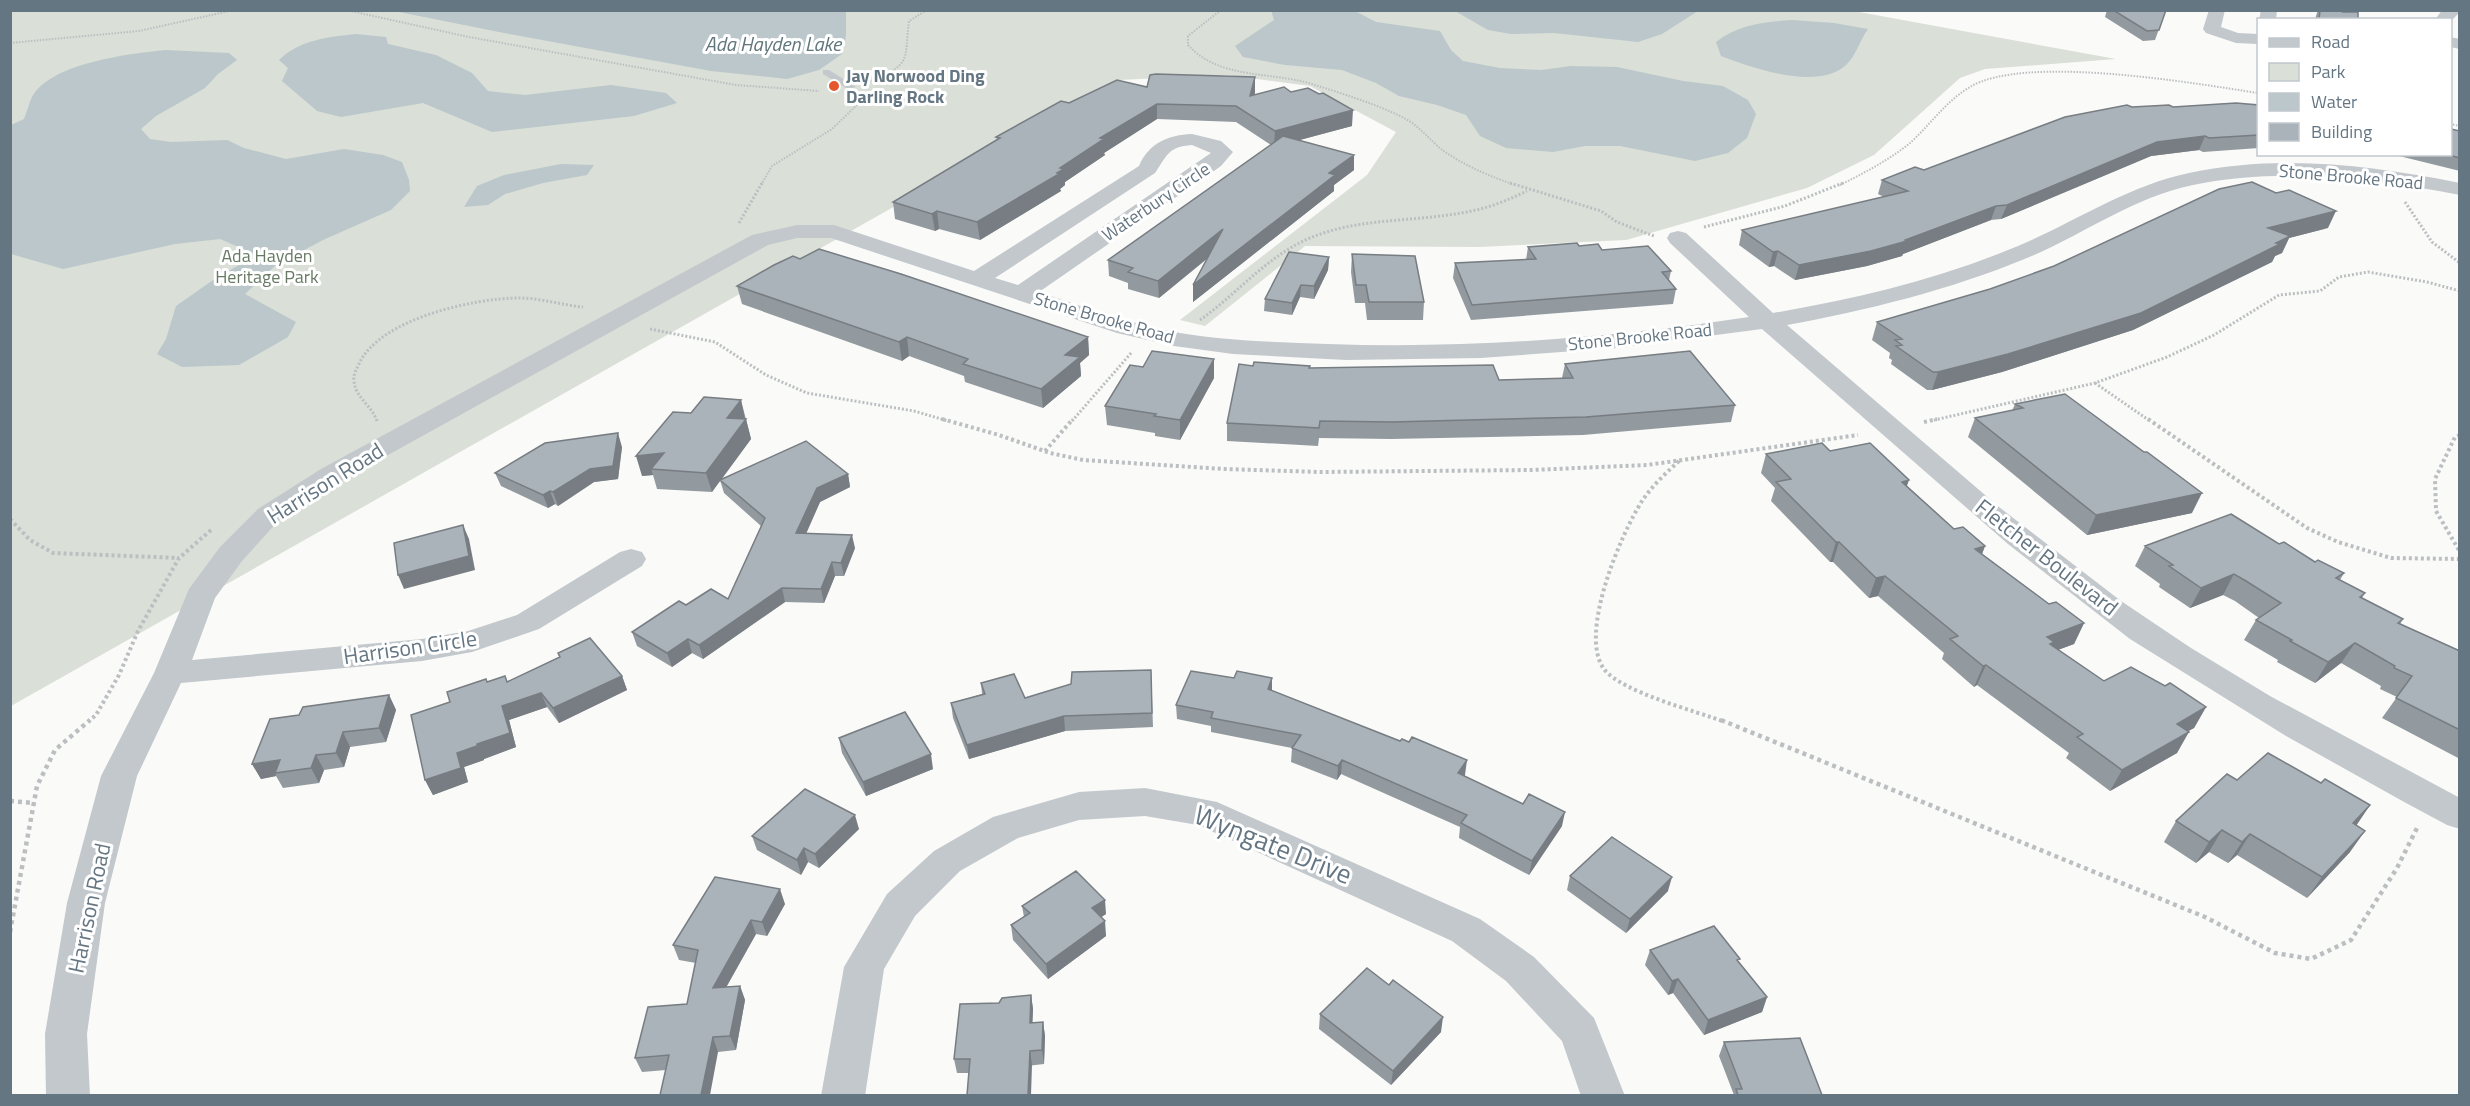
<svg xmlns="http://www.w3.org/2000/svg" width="2470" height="1106" font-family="'Titillium Web',sans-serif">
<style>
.green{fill:#dadfd7}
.water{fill:#bbc7cb}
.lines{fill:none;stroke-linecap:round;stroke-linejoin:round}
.path-far3{stroke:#bbbfc2;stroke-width:2;stroke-dasharray:1.5 1.5;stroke-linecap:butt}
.path-far2{stroke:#bbbfc2;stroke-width:3;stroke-dasharray:2 2;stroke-linecap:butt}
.path-far1{stroke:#bbbfc2;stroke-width:4;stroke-dasharray:3 3;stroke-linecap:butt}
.path{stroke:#bbbfc2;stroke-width:4.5;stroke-dasharray:4 4;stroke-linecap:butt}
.service{fill:#c3c8cc;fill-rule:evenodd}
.minor{fill:#c3c8cc;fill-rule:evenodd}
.wall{fill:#929a9f}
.shaded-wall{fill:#777d82}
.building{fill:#aab3b9;stroke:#777d82;stroke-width:1.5}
.poi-dot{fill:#e4572e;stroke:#fff;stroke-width:2}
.labels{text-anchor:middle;stroke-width:6;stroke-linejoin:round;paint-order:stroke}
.far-poi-label{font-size:18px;font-weight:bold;fill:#657683;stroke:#fff;text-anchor:start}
.far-street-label{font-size:18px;fill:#657683;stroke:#fff}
.far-park-label{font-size:18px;fill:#687a64;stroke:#fff}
.far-water-label{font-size:20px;font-style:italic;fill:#60757c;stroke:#fff}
.street-label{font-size:22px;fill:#657683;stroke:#fff}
.near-street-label{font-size:27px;fill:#657683;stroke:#fff}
</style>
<rect width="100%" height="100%" fill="#fafaf8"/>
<path class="green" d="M1848,10L2116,59L1985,69L1960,78L1874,155L1807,188L1626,240L1479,247L1305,246L1205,326L1180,320L1367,175L1396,132L1310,86L1228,75L1118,80L11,706V11Z"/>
<path class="water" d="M1271,10L1355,11L1376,22L1440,31L1451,50L1463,61L1500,68L1541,70L1571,66L1617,67L1683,81L1723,86L1748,100L1756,114L1747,138L1728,153L1695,161L1620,146H1585L1553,152L1506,148L1480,136L1466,115L1437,105L1399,96L1376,83L1342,70L1285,65L1243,57L1235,46L1274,20Z
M394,11H846V36L842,54L819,70L787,79L711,71L499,32Z
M1455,11H1698L1662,34L1638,42L1554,33L1511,34L1488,30Z
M1792,20L1834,23L1868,29C1860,40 1856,56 1846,65C1818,91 1752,68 1721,56L1716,42C1739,24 1764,22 1792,20Z
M356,34L386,37L388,44L436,55L472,73L488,91L525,95L611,85L666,93L677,103L634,116L492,132L423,103L341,117L317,111L282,81L288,68L279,60C299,40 328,37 356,34Z
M165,50L229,53L237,60L218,74L205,88L156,116L141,129L150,139L171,142L227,140L244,148L286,159L344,149L383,155L402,162L409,180L410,191L391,210L323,240L276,265L245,294L296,322L288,337L239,365L182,367L157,354L166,339L176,306L216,278L257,255L220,239L175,244L63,269L11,254V125L24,119C27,112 29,103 32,97C52,62 130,54 165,50Z
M561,164L594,165L587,175L543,183L505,194L488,205L464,207L477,186L504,175Z"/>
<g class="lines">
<path class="path-far3" d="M346,10L469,37L736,85L819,91
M1221,10L1188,36V45C1220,80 1270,71 1312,84C1343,94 1377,104 1406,119C1420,127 1429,139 1441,149C1463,165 1489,176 1515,185
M10,43L139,31L234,10
M870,81C913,64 904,60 909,21L927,10
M2450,124L2460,126
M761,185L772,166L832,129L858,104
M1840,185C1864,173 1889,160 1910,143C1930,125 1946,101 1970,87C2024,54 2193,83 2258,93"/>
<path class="path-far2" d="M1510,183L1601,211L1617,222L1654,236
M2405,202L2432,242L2460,263
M739,223L762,183
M1704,227L1785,206L1843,183
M1200,320C1237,294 1267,256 1310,238C1362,216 1421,223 1476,210C1494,206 1510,199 1527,191
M650,329L715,342L766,375L807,393L914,411L948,421
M2095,383L2150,421
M377,421C372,406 355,397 354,381C353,375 356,370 359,364C379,319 474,298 519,298C540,298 562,305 583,307
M1072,421L1132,352
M1930,421L2095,383L2167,357L2214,335L2279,295L2320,291L2339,277L2368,272L2427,282L2460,291"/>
<path class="path-far1" d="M942,419L999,435L1050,453L1083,460L1224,469L1320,472L1531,470L1647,465L1858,435
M2148,419L2307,528L2338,542L2391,558L2460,559
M1924,422L1937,419
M2460,435L2455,437L2435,479L2436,511L2460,552
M1045,451L1073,419
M1679,461C1666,473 1652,486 1642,501C1621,534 1578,634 1604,669C1621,692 1696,711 1725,722
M10,519L30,540L53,553L179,558
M88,722L96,715L119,675L138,631L179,558L211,530"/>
<path class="path" d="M1721,720L2205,917L2275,953L2311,959L2351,940L2397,868L2417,828
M10,801L34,803
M10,932L37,786L55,750L90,720"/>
<path class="service" d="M823,70H829L856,87L848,89L823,74Z"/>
<path class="minor" d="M2209,10H2225L2221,27L2238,33L2258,34V44L2236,43L2206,33L2203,29Z
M2261,10H2277L2276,20H2259Z
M2442,10H2458V14L2450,22V20H2435Z
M2450,37L2460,39V49L2450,47Z
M1192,134L1221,141L1233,152L1221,166L1039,292C1084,307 1128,323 1174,332C1225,341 1276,342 1328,344C1468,349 1610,338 1749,317L1670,243L1667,238L1670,233L1678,231L1686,233L1773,313C1856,299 1939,279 2018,246C2075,222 2127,186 2189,173C2279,154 2370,165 2460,183V195C2372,178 2282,167 2193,185C2133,197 2083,235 2027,258C1950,290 1868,310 1787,325L1999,507L2121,601L2191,648L2270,696L2460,798V829L2447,825L2406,803L2286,736L2130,639L2008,544L1762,329L1616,348L1481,358L1346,360L1233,354L1174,346L1117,333L831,238H797L768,245L341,481L278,521L242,561L215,598L192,660L422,639L468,631L517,615L620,552L631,549L642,552L646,559L642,566L539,629L472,652L422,661L181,683L137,776L105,903L87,1034L90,1096H46L45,1034L67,903L101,776L154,673L189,589L220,547L258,509L321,469L752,235L797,225H834L974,271L1139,166C1149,143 1168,135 1192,134ZM1192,145L1211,153L1018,285L995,278L1155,173C1167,156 1167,147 1192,145Z
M1145,788L1217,802L1480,919L1534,957L1594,1018L1625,1096H1581L1562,1041L1506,981L1452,941L1198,825L1145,816L1079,820L1018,838L960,871L915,916L884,969L865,1096H821L844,967L887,894L934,851L993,817L1079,792Z"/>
</g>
<path class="wall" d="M2107,10H2166L2155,40L2143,41L2105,17Z
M2318,10H2337L2358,20H2315L2316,16Z
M1255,77L1254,95L1352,126L1299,140L1354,170L1334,185V191L1193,302V285L1207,259L1159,298L1128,289V283L1109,276L1108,260L1271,145L1236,122L1157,119L1104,153L1105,155L1065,182V185L1060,189L1061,191L980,240L939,229L935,231L895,219L893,202L997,140L996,137L1069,103L1147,87Z
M2259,105V148L2203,152L2199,150L2151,156L2001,219L1991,220L1903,254L1902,256L1867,266L1795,280L1774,266L1769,267L1739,245L1742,230L1884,197L1878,194L1882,180L1924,170L2132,107H2173Z
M2460,131V171L2391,154H2451Z
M2328,228L2289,238L2282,253L2275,256L2272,262L2133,330L2002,372L1932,390H1927L1891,364L1892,360L1889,358L1890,353L1872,340L1877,322L1990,289Z
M1579,246L1602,250L1671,271L1669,280L1676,289L1673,304L1471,320L1453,278L1455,263L1526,260L1528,247Z
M1352,254L1424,302L1423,320H1367L1365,303H1355L1351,272Z
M1329,257L1328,270L1314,299L1300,297L1292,315L1264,311L1265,299Z
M800,259L1088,337L1089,355L1080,363L1081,376L1043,408L965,382L964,376L909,356L902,361L742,304L737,286Z
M1565,364L1735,405L1731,422L1583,435L1391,439L1319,438L1318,446L1227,441V423L1310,368L1499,380L1562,378Z
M1214,378L1180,440L1155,436V433L1107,425L1105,406Z
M2065,394L2192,513L2087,535L1968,437L1975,418L2012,411L2015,404Z
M741,400L751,439L721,480L848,474L850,487L820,502L806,534L855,548L844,576H835L824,603L785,602L703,659L692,653L672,667L637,646L632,632L686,605L728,599L761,526L724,493L720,480L712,492L657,489L653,475L642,476L691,413Z
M622,447L618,479L594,482L558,506L555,504L548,508L501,486L495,473Z
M1830,451L1907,486L1954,529L1985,546L1982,554L2049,604L2084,623L2074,644L2058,650L2104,681L2165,686L2206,707L2194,728L2188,731L2177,753L2110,791L2066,758L2069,753L1977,685L1974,687L1942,659L1944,653L1878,596L1869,598L1833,562H1830L1771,501L1775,488L1761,473L1766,454Z
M2279,544L2315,562L2344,573L2340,580L2365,593L2362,598L2403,619L2400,624L2460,651V759L2382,718L2397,697L2380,689L2381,686L2341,663L2315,683L2277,662L2278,660L2244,640L2256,620L2259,618L2235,601L2223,595L2190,608L2159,587L2160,584L2135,566L2145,546Z
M558,653L622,676L627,690L559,723L547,707L509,720L516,747L484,759V760L464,767L468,782L433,795L425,780L450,702L505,676L507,682L559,657Z
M1151,670L1153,727L1065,731L969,759L953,718L951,703L982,694L981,683L1025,698Z
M1234,678H1272V691L1465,775L1464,776L1562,826L1529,875L1459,838L1460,827L1341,774L1337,780L1291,762L1292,748L1211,732V726L1177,719L1176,705Z
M389,695L396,710L386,742L350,747L344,767L324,770L319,783L283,788L276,776L261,779L252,764L299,715Z
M839,738L933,769L866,796L842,753Z
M2237,780L2321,783L2370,805L2356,825L2350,852L2307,898L2237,855L2228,863L2209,852L2196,863L2164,842L2176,821Z
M859,829L819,868L808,862L801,875L757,850L752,836Z
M1570,876L1668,891L1626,933L1567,890Z
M785,904L767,936L756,934L726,987L740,986L745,1000L736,1050L718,1052L666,1070L642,1072L635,1058L687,1004L696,963L679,960L673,945Z
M1022,906L1106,914L1101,917L1106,936L1048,979L1013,940L1011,925L1024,917Z
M1650,950L1738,961L1767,997L1762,1012L1704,1035L1673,993L1668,995L1645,965Z
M1031,995L1033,1009L1032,1023L1043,1022L1045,1036L1044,1064L969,1073H957L954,1059L999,1003Z
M1320,1014L1441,1032L1391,1085L1319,1029Z
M1724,1042L1822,1095H1734L1719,1056Z"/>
<path class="shaded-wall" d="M1255,77V93L1250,112V96Z
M1157,104V119L1104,153L1105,155L1065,182V185L1060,189L1061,191L980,240L977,222L1100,138Z
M1353,110L1352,126L1274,147L1275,131Z
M2205,136L2199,150L2151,156L2001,219L2007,205L2157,142Z
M1354,155V170L1334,185V191L1193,302V285L1329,173Z
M1996,206L1991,220L1903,254L1902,256L1867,266L1795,280L1799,265L1905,240Z
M937,211L939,229L935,231L932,214Z
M2336,211L2328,228L2289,238L2282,253L2275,256L2272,262L2133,330L2002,372L1932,390L1938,372L2268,228Z
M1223,229V245L1159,298L1158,281Z
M1778,251L1774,266L1769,267L1773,252Z
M1329,257L1328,270L1314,299V286Z
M1301,285L1300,297L1292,315V303Z
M907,337L909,356L902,361L899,342Z
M1088,337L1089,355L1080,363L1081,376L1043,408L1041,389L1065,355Z
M1214,359V378L1180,440V420Z
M741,400L745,419L732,437L727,418Z
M746,419L751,439L712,492L706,473Z
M618,433L622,447L618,479L594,482L558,506L553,492Z
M664,453L651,469L653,475L642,476L636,456Z
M848,474L850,487L820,502L800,547L796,533L817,488Z
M1909,480L1902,500V482Z
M550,491L555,504L548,508L543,495Z
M2202,493L2192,513L2087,535L2096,515Z
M463,525L469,539L475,570L404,589L398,575Z
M852,535L855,548L844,576L841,563Z
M1836,542H1839L1833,562H1830Z
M1985,546L1977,567L1975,549Z
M832,562L835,576L824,603L821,589Z
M2234,574L2223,595L2190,608L2201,588Z
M1885,576L1878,596L1869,598L1876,578Z
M782,588L785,602L703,659L699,645Z
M2084,623L2074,644L2049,653L2047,637Z
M688,639L692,653L672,667L667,653Z
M2355,643L2341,663L2315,683L2328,662Z
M1986,665L1977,685L1974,687L1983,666Z
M622,676L627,690L559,723L553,708Z
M1272,678V692L1268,689Z
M541,693L547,707L509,720L516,747L484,759V760L464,767L468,782L433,795L425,780L457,753L502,706Z
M389,695L396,710L386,742L379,728Z
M2206,707L2194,728L2165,744L2177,724Z
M1064,716L1065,731L969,759L967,745Z
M343,732L350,747L344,767L336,753Z
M2189,732L2177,753L2110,791L2122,770Z
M931,754L933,769L866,796L863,782Z
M316,755L324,770L319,783L311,768Z
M280,760L275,773L276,776L261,779L252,764Z
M1342,760L1341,774L1337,780L1338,766Z
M1467,760L1465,775L1456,787L1458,773Z
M2370,805L2356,826L2353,823Z
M1565,812L1562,826L1529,875L1532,861Z
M855,815L859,829L819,868L815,854Z
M2222,830L2209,852L2196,863L2209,842Z
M2365,831L2350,852L2307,898L2322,877Z
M2250,834L2237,855L2228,863L2242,842Z
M804,848L808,862L801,875L797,860Z
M1672,877L1668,891L1626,933L1630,919Z
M780,889L785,904L767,936L762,922Z
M1105,900L1106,914L1094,922L1092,908Z
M751,920L756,934L718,1002L713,988Z
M1105,921L1106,936L1048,979L1046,964Z
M1678,979L1673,993L1668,995L1672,981Z
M740,986L745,1000L736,1050L730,1036Z
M1031,995L1033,1009L1032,1037L1030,1023Z
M1767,997L1762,1012L1704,1035L1708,1020Z
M1443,1017L1441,1032L1391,1085L1393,1071Z
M1043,1022L1045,1036L1044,1064L1042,1050Z
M713,1037L718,1052L710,1095H701Z
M1030,1051L1032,1065L1031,1095H1028Z"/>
<path class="building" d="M2113,10H2166L2159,30L2147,31Z
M2320,10H2337L2343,12H2358V20H2319Z
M1156,74L1255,77L1250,96L1284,87L1291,92L1308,88L1319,94L1323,93L1353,110L1275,131L1236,106L1157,104L1100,138L1104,139L1060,168L1064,169L1057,173L1059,174L977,222L937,211L932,214L893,202L1000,138L996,137L1061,101L1069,103L1117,80L1147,87L1150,75Z
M2236,103L2259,105V135L2209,138L2205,136L2157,142L2007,205L1996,206L1905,240L1907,241L1871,251L1799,265L1778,251L1773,252L1742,230L1908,191L1882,180L1915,167L1924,170L2065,117L2127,105L2132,107L2169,105L2173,107Z
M2451,129L2460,131V158L2445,154H2451Z
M1283,136L1354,155L1329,173L1335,175L1193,285L1223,229L1158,281L1128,272L1133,268L1108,260Z
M2252,182L2276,193L2289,190L2336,211L2268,228L2290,236L2276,243L2280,244L2141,313L2008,354L1938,372H1933L1896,346L1902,345L1895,340L1902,339L1877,322L1990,289L2054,266L2219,189Z
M1577,243L1579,246L1598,244L1602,250L1648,246L1671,271L1662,272L1676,289L1472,305L1455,263L1536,259L1528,247Z
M819,249L901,274L1088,337L1065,355L1080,357L1041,389L963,364L968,359L907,337L899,342L737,286L774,265L793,256L800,259Z
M1289,252L1329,257L1314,286L1301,285L1292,303L1265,299Z
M1352,254L1415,256L1424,302H1369L1366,285H1356Z
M1152,351L1214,359L1180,420L1154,416L1156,414L1105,406L1130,365L1143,367Z
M1690,351L1735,405L1586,417L1392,422L1320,421L1319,428L1227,423L1239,364L1253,366L1254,362L1310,366L1309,368L1493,365L1499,380L1573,378L1565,364Z
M2065,394L2144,452H2147L2202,493L2096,515L1975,418L2023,408L2015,404Z
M704,397L741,400L727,418L746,419L706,473L651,469L664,453L636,456L673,412L691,413Z
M618,433L613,466L590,469L553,492L550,491L543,495L495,473L545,443Z
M806,441L848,474L817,488L796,533L852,535L841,563L832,562L821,589L782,588L699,645L688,639L667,653L632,632L679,601L686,605L711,589L728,599L765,518L720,480Z
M1822,443L1830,451L1870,443L1909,480L1902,482L1954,529L1963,527L1985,546L1975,549L2049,604L2056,602L2084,623L2047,637L2054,642L2050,644L2104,681L2131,667L2165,686L2170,683L2206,707L2177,724L2189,732L2122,770L2077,737L2083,734L1986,665L1983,666L1950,639L1958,636L1885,576L1876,578L1839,542H1836L1776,482L1791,479L1766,454Z
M2231,514L2279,544L2284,542L2315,562L2318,560L2344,573L2336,578L2365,593L2360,597L2403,619L2398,623L2460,651V730L2396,698L2412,676L2394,668L2395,666L2355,643L2328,662L2290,641L2292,640L2256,620L2281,603L2246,581L2234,574L2201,588L2169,566L2173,565L2145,546Z
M463,525L469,556L398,575L394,543Z
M590,638L622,676L553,708L541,693L502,706L510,733L477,744V746L457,753L461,768L425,780L411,715L450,702L447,692L486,679L487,682L505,676L507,682L560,657L558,653Z
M1151,670L1152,713L1064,716L967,745L951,703L985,694L981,683L1014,674L1025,698L1071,684L1072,672Z
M1191,671L1234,678L1237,671L1272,678L1268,689L1400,741L1402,739L1409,742L1412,737L1467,760L1458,773L1523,804L1529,794L1565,812L1532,861L1461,823L1467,815L1342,760L1338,766L1292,748L1301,735L1211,718L1213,712L1176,705Z
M389,695L379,728L343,732L336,753L316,755L311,768L275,773L280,760L252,764L270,719L299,715L303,707Z
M905,712L931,754L863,782L839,738Z
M2268,753L2321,783L2325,779L2370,805L2353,823L2365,831L2322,877L2250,834L2242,842L2222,830L2209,842L2176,821L2227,774L2237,780Z
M805,789L855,815L815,854L804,848L797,860L752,836Z
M1612,837L1672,877L1630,919L1570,876Z
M1076,871L1105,900L1092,908L1105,921L1046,964L1011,925L1030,913L1022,906Z
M715,877L780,889L762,922L751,920L713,988L740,986L730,1036L713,1037L701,1095H660L669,1055L635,1058L648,1007L687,1004L698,950L673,945Z
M1714,926L1740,959L1737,960L1767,997L1708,1020L1678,979L1672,981L1650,950Z
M1367,968L1389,985L1393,980L1443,1017L1393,1071L1320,1014Z
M1031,995L1030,1023L1043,1022L1042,1050L1030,1051L1028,1095H967L970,1059H954L960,1004L999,1003L1002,998Z
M1800,1038L1822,1095H1738L1736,1089H1742L1724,1042Z"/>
<circle class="poi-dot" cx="834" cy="86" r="6"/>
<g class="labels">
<g class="far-poi-label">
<text x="846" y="82">Jay Norwood Ding<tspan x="846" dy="21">Darling Rock</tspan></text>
</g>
<g class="far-street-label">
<text transform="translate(2351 177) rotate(5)" y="6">Stone Brooke Road</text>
<text transform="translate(1156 202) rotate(-34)" y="6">Waterbury Circle</text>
<text transform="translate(1104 318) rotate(16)" y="6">Stone Brooke Road</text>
<text transform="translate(1640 337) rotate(-6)" y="6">Stone Brooke Road</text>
</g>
<g class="far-park-label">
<text x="267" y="262">Ada Hayden<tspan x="267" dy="21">Heritage Park</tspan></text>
</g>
<g class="far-water-label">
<text x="773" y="51">Ada Hayden Lake</text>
</g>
<g class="street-label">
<text transform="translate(325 483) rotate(-32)" y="8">Harrison Road</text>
<text transform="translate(2047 557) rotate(38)" y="8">Fletcher Boulevard</text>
<text transform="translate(410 647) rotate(-8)" y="8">Harrison Circle</text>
<text transform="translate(89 908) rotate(-78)" y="8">Harrison Road</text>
</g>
<g class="near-street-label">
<text transform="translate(1273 845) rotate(22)" y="9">Wyngate Drive</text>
</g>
</g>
<rect width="2470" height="1106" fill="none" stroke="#657683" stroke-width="24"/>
<rect x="2257" y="18" width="195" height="138" fill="#ffffff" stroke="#c1c8cd" stroke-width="1.5"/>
<rect x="2269" y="38" width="30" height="9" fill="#c3c8cc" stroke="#c1c8cd" stroke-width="1.5"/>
<text x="2311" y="48" font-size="18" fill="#657683">Road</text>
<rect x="2269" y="63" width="30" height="18" fill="#dadfd7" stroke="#c1c8cd" stroke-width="1.5"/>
<text x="2311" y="78" font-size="18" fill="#657683">Park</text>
<rect x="2269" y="93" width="30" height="18" fill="#bbc7cb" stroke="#c1c8cd" stroke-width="1.5"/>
<text x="2311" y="108" font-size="18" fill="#657683">Water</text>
<rect x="2269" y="123" width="30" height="18" fill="#aab3b9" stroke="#c1c8cd" stroke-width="1.5"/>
<text x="2311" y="138" font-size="18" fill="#657683">Building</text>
</svg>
